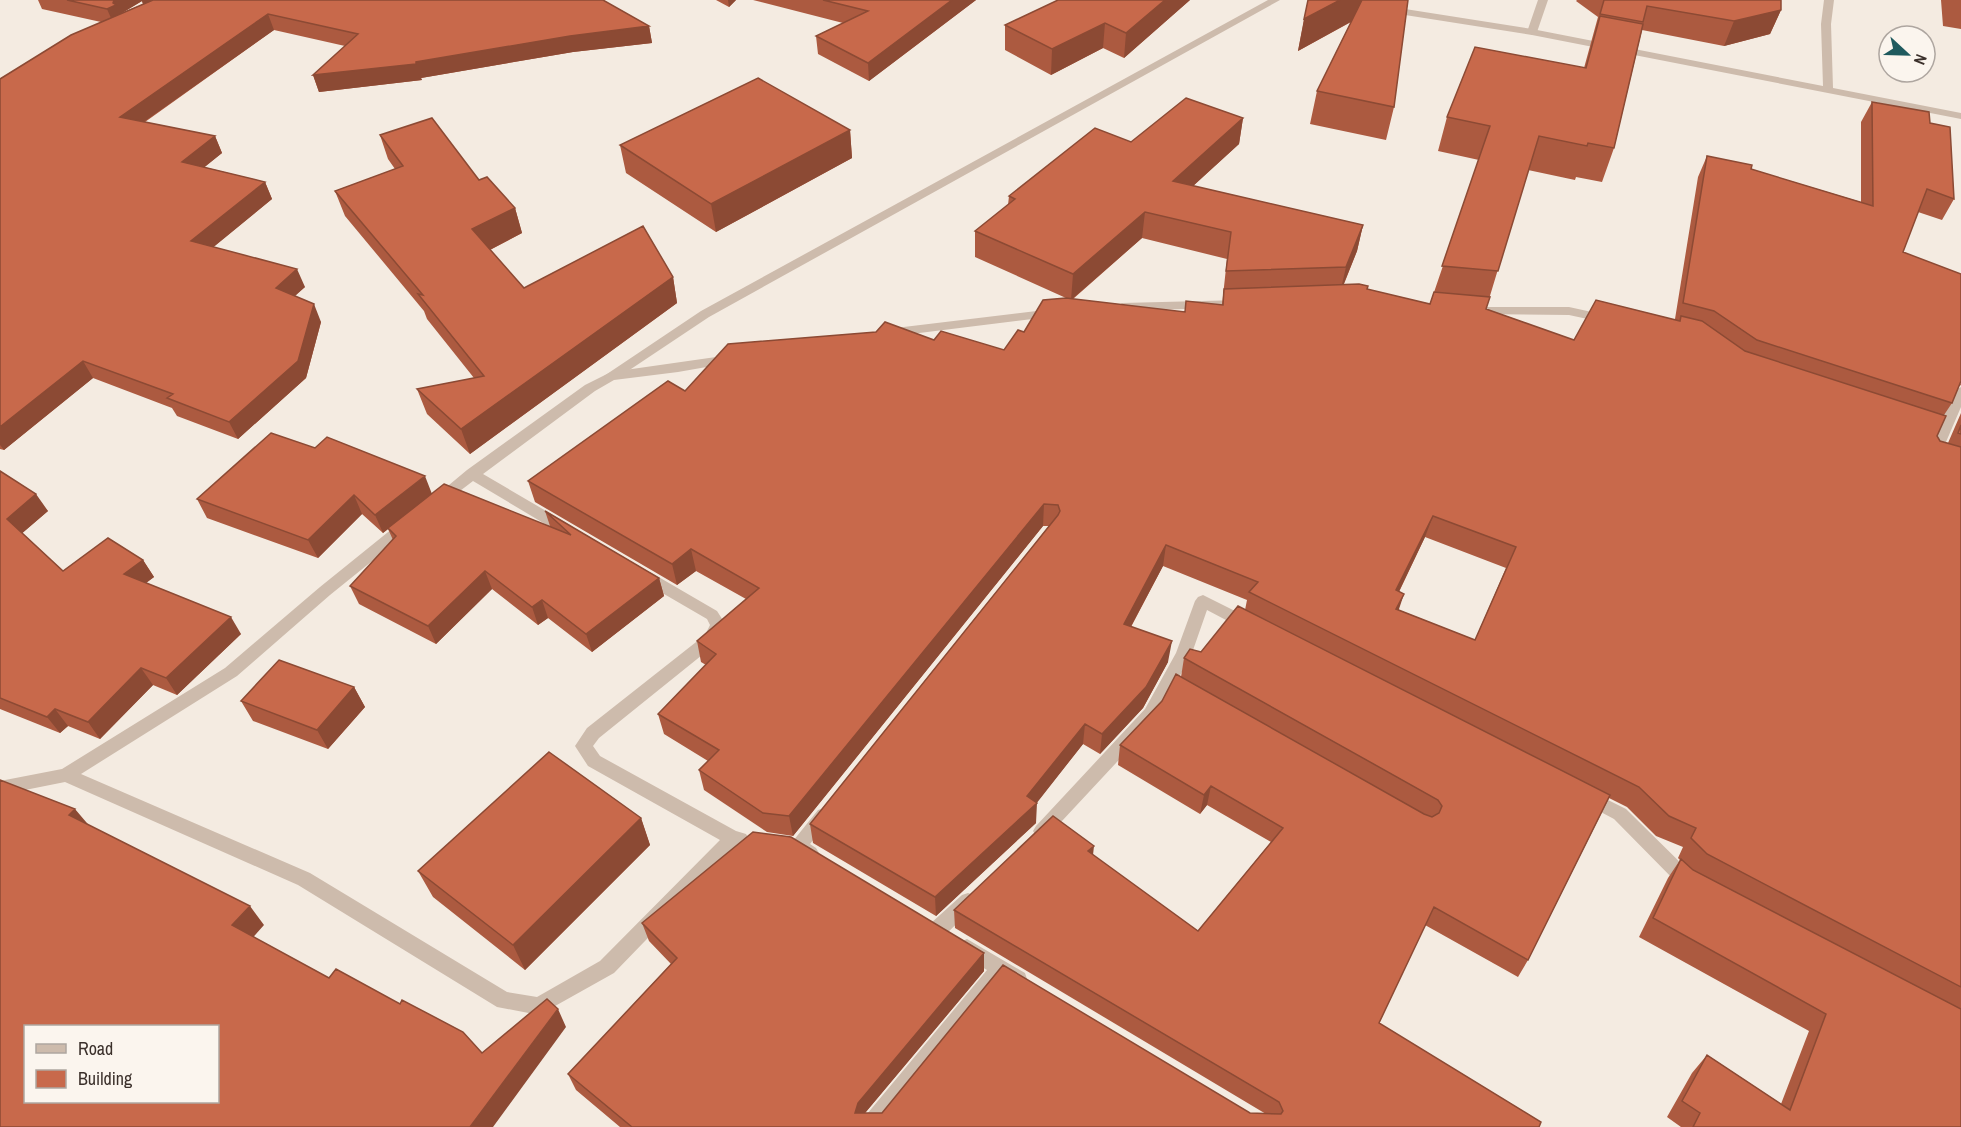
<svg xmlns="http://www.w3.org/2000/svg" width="1961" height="1127" font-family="'Archivo Narrow',sans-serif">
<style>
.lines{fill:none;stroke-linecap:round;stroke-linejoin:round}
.minor{fill:#cdbbac;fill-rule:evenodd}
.tertiary{fill:#cdbbac;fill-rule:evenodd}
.wall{fill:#ac5a40;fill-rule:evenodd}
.shaded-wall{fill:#8c4a34}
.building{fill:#c8694b;stroke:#8c4a34;stroke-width:1.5;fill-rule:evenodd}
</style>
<rect width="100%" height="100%" fill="#f4ebe1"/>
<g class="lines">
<path class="minor" d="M1538,0H1548L1537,32L1532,35L1527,32Z
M1242,300L1248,304L1246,307L1122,311L1116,307L1122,303Z
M1472,307H1569L1610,316L1612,319L1606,323L1569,315L1468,314L1466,311L1468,308Z
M1053,309L1057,310L1059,313L1057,316L887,337L881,333L887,329Z
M730,355L735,356L737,359L735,362L678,372L614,380L595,391L483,474L570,525L572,529L570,533H560L473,481L443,504H433L431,500L467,470L585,385L611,372Z
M1961,387V407L1940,456L1961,462V472L1927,461L1925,458L1954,391Z
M408,519L413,520L415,524L413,528L330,595L237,676L81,774L310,873L507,992L537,997L600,961L720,840L588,766L575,746L587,728L705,635L710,625L707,619L640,580L637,576L640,572H650L717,611L726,625L717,643L599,738L593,746L600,756L736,831L746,834L749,839L746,844L737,846L614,973L539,1015L497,1007L298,885L65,782L0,795V781L62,769L225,668L320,587L403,520Z
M1203,595L1255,621L1257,625L1255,629H1243L1207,610L1192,653L1157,719L1048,836L1042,839L1036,836L1033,831L1036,826L1145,709L1176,653L1195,601L1198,597Z
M1586,789L1626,809L1694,876L1697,882L1694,888L1688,890L1682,888L1614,819L1580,801L1577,796L1580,791Z
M824,808L830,810L833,815L810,844L816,848L819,853L816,858L810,861L792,851L789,846L818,810Z
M968,893L974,895L977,901L974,907L944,936L937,938L930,936L928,930L930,924L962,895Z
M967,939L1025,973L1027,979L1025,985L1018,988L1002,980L882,1127H859L862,1120L987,970L960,954L958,948L960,942Z"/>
<path class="tertiary" d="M1268,0H1280L709,317L616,379H606L604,376L701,311Z
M1824,0H1834L1831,24L1833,88L1961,113V119L1532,35L1386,12L1381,9L1386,6L1532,29L1823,86L1821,24Z"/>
</g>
<path class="wall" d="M38,0H603L649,26L652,43L573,52L421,78L422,80L319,92L313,75L345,46L274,30L145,122L215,136L222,153L204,167L265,182L272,199L213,247L305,287L294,296L321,322L306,378L238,439L177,416L172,408L93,378L4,450L0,449V79L101,22L42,9ZM142,1L143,4L122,13Z
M716,0H736L729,7Z
M753,0H976L869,81L818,54L816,36L843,23Z
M1190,0L1124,58L1103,48L1051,75L1005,50V25Z
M1308,0H1408L1394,107L1386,140L1310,124L1317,91L1351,22L1298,51Z
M1577,0H1781V10L1770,34L1724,46L1642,30L1614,148L1602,182L1576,177L1575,180L1528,170L1486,309L1574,340L1675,319L1698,177L1707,156L1861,202V122L1872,102L1930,123L1954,199L1942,220L1918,212L1903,252L1961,385L1959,386L1952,403L1944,415L1937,436L1940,441L1948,443L1961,413V1127H1681L1667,1117L1692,1073L1707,1055L1781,1104L1809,1031L1639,937L1668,878L1680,860L1678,858L1683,847L1656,836L1627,807L1609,798L1528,960L1518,977L1425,925L1379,1023L1539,1127H620L576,1090L568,1074L671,964L649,941L642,923L984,971L865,1113L1266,1114L955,928L954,910L1093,855L1198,931L1271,842L1207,805L1200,814L1118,765L1120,745L1162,701L1181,677L1184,658L1201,652L1245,610L1247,600L1163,566L1131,627L1168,662L1143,708L1100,754L1083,744L1036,803V823L936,916L813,843L810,824L1049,526H1043L793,836L767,832L704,790L699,770L708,761L664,734L658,714L706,665L701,662L697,641L746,599L696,571L677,585L535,502L528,481L685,391L934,340L1004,350L1024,332L1066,298L975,257V231L1008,205L1009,196L1131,142L1243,118L1239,144L1193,186L1363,225L1357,251L1344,284L1367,289L1430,304L1479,160L1438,151L1447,117L1584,68L1598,17L1576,1ZM1142,238L1227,259L1222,305L1185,312L1073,299ZM1425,537L1506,568L1475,640L1399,610V592Z
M1941,0H1961V29L1943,26Z
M850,130L852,158L716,232L626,173L620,145Z
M380,135L479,180L515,208L522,233L490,250L524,288L673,277L677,303L470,454L427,414L417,389L474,378L427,319L424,311L345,216L335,191L395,169L388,159Z
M0,471L48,511L22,533L63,571L143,560L154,577L146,583L241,634L177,695L153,685L100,739L68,726L60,733L0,709Z
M432,493L550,526L545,511L659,578L664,596L592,652L548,618L538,625L492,589L436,644L359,604L350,586L393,540L388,529L383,533L362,514L318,558L207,518L197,499Z
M354,687L365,707L328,749L253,721L241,701Z
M641,818L650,845L525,970L433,897L418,871Z"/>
<path class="shaded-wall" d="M114,0H174L146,12L142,1L122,13L114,25L107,9L113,3Z
M728,0H736L729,7Z
M952,0H976L869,81L868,63Z
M1165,0H1190L1124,58L1126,33Z
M1340,0H1366L1363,15L1298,51L1304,19Z
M1781,10L1770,34L1724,46L1734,21Z
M268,14L274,30L128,133L120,117Z
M1105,23L1103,48L1051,75L1052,49Z
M649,26L652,43L573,52L421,78L422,80L319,92L313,75L416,62L570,36Z
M1243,118L1239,144L1170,207L1173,181Z
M850,130L852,158L716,232L711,204Z
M215,136L222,153L190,179L182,162Z
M265,182L272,199L199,259L191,241Z
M515,208L522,233L480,255L472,229Z
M1145,212L1142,238L1071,300L1073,274Z
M1363,225L1357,251L1340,293L1346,267Z
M297,269L305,287L284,306L276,288Z
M673,277L677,303L470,454L461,429Z
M314,304L321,322L306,378L238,439L229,422Z
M83,361L93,378L4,450L0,445V427Z
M425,476L432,494L383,533L375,515Z
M36,494L48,511L19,536L7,519Z
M354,495L362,514L318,558L308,540Z
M1044,504L1043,526L793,836L789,816Z
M1433,516L1425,537L1389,612L1396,590Z
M1166,545L1163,566L1121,645L1124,624Z
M691,549L696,571L677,585L672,564Z
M143,560L154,577L135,591L124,574Z
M485,571L492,589L436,644L428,626Z
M659,578L664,596L592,652L586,634Z
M1404,594L1397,615L1396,609Z
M542,600L548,618L538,625L532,607Z
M231,617L241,634L177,695L166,678Z
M1172,641L1168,662L1143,708L1100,754L1102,734Z
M141,668L153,685L100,739L88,722Z
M354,687L365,707L328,749L317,730Z
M55,709L68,726L60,733L47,717Z
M1085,724L1083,744L1036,804L1037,803L1036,823L936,916L935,897L1027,796Z
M1211,786L1207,805L1200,814L1204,795Z
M75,809L92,829L69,815Z
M641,818L650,845L525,970L513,945Z
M1094,846L1092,864L1088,851Z
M250,906L264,925L247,944L232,925Z
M984,953V971L860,1119L855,1113L858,1103Z
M558,1009L566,1027L493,1127H470Z"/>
<path class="building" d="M67,0H114L113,3L116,5L107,9Z
M153,0H603L649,26L570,36L416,62V64L313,75L358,34L268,14L120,117L215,136L182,162L265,182L191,241L297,269L276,288L314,304L298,361L229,422L167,398L173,394L83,361L0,427V79L71,35Z
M823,0H952L868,63L816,36L868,11Z
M1058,0H1165L1126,33L1105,23L1052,49L1005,25Z
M1308,0H1340L1304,19Z
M1362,0H1408L1394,107L1317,91Z
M1604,0H1781V10L1734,21L1647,6L1643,22L1600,14Z
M1600,16L1643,24L1614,148L1588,143L1587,146L1539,136L1498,271L1442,266L1490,126L1447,117L1475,47L1586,68Z
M758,78L850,130L711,204L620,145Z
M1186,98L1243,118L1173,181L1363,225L1346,267L1226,271L1231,232L1145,212L1073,274L975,231L1015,199L1009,196L1095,128L1131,142Z
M1872,102L1929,112L1930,123L1950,127L1954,199L1927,189L1903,252L1961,274V381L1952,403L1757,340L1714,311L1683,303L1707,156L1752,165L1751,169L1873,206Z
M432,118L479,180L487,177L515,208L472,229L524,288L643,226L673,277L461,429L417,389L484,376L418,294L423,295L335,191L403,166L380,135Z
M1359,284L1368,286L1367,289L1430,304L1434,292L1490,297L1486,309L1574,340L1596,300L1680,321L1681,316L1702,321L1745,351L1946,416L1937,436L1940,441L1961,447V987L1707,854L1691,838L1696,828L1669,816L1639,787L1249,592L1258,582L1166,545L1124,624L1172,641L1146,687L1102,734L1085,724L1027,796L1037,803L935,897L810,824L1058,515L1060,511L1058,505L1044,504L789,816L763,813L699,770L719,750L658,714L716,654L697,641L759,588L691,549L672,564L528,481L668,381L685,391L728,344L876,332L885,322L934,340L941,331L1004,350L1018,330L1024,332L1043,300L1066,298L1185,312L1186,301L1223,305L1224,289ZM1433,516L1516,547L1475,640L1396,609L1404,594L1396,590Z
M1961,425V434L1958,433Z
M271,433L315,448L327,437L425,476L375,515L354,495L308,540L197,499Z
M0,471L36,494L7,519L63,571L108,538L143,560L124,574L231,617L166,678L141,668L88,722L55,709L47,717L0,698Z
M444,484L571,535L545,511L659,578L586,634L542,600L532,607L485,571L428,626L350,586L396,536L388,528Z
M1238,606L1610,795L1528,960L1434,907L1379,1023L1541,1122L1539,1127H632L568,1074L677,958L642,923L753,832L791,837L984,953L858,1103L855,1113H882L1003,965L1250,1113L1281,1114L1283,1111L1279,1102L954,910L1053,816L1094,846L1088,851L1198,931L1283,828L1211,786L1204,795L1120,745L1162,701L1176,674L1424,814L1432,817L1439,813L1442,806L1438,800L1184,658L1190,649L1201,652Z
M279,660L354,687L317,730L241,701Z
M549,752L641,818L513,945L418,871Z
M0,780L75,809L69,815L250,906L232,925L329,978L336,969L400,1004L402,1000L463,1032L482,1053L547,999L558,1009L470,1127H0ZM26,1026H218V1101H26Z
M1681,859L1693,870L1961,1009V1127H1693L1700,1113L1682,1101L1707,1055L1790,1110L1826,1014L1653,918Z"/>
<rect x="24" y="1025" width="195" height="78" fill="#fbf5ee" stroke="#aea6a0" stroke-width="1.5"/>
<rect x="36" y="1044" width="30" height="9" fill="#cdbbac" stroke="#aea6a0" stroke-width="1.5"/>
<text x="78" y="1055" font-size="18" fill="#3b302b">Road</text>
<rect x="36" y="1070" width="30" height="18" fill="#c8694b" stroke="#aea6a0" stroke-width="1.5"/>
<text x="78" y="1085" font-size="18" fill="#3b302b">Building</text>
<g transform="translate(1907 54) rotate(112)"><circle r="28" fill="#fbf5ee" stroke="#aea6a0" stroke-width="1.5"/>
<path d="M0-4.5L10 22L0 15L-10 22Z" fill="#1f5a5e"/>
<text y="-9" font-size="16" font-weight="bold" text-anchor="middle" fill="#3b302b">N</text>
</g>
</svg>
